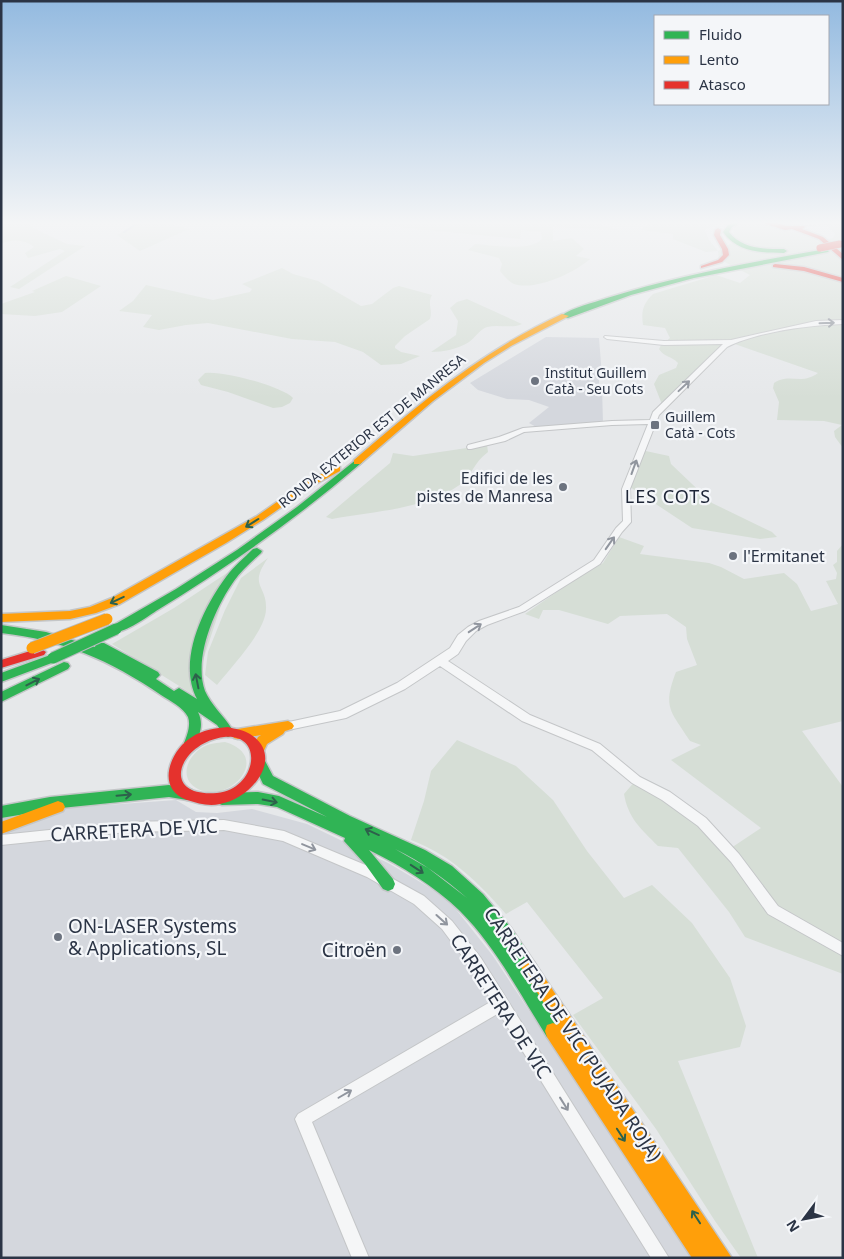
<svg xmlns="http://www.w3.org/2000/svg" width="844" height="1259" font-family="'Noto Sans',sans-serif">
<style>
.built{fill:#d4d7dd}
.green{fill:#d6ded6}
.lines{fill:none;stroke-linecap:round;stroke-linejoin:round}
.stream{stroke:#b4c4d5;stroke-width:2}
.street-casing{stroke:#c4c6c8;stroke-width:2}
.fast-casing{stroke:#c4c6c8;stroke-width:3}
.slow-casing{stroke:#c4c6c8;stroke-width:3}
.jam-casing{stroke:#c4c6c8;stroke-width:3}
.street{fill:#f5f6f7;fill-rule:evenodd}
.fast{fill:#30b455;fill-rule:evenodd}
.slow{fill:#ff9f0a;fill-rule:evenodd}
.jam{fill:#e5322d;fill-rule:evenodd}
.fast-bridge-casing{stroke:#b8bbbf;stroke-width:13;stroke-linecap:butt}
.slow-bridge-casing{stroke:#b8bbbf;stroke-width:13;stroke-linecap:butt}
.jam-bridge-casing{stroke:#b8bbbf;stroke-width:8;stroke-linecap:butt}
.fast-bridge{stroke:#30b455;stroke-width:11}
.slow-bridge{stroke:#ff9f0a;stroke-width:11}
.jam-bridge{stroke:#e5322d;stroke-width:7}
.oneway{stroke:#90959e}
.oneway2{stroke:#2d614b}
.poi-dot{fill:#6c737f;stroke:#f4f6f9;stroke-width:2}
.labels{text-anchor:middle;stroke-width:4.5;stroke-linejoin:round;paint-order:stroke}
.far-poi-label{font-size:14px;fill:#2b3445;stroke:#f4f6f9;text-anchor:start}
.far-street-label{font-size:14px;fill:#2b3445;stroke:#f4f6f9}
.poi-label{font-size:16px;fill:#2b3445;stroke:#f4f6f9;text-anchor:end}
.neighbourhood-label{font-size:18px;letter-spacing:1px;fill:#1d2536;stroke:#f4f6f9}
.near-street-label{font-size:19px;fill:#2b3445;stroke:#f4f6f9}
.near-poi-label{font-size:19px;fill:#2b3445;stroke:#f4f6f9;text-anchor:start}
</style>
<rect width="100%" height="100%" fill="#e6e8ea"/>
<path class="built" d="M546,337L599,338L602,376H599V388H602L603,423L538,428L529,423L549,407L529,400L507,399L478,390L470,383Z
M176,800L196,812L217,813L252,809L307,824L390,864L447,898L493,956L692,1258H1V819L66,808Z"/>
<path class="green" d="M1,222H37L33,224V228L67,244L85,246L19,289L10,287L65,251L60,249L28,258L25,253L34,247C24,239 12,239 1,244Z
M138,222H162L189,229L140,251L117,235Z
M391,222H593L618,230L553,227V241L572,238L584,249L576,256L590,259C574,273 536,291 514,284C508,281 504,276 500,271L502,264L499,258L468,250L475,244C491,245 531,252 542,239L541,232L521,230L520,239L406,228L390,225Z
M644,222H720L705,230L709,240L718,251L739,239L734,235L733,229C746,215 765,225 780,229C795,233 807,233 821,241L833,238L835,234L828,226L820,222H843V322L840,323L843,325V448L835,437L834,431L842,425L824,421L777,420L779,402L773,388L774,383C790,372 800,386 818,373L729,342L664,343L670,338L665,328L643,325C641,311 643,304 653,294L716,275L740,283L750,275L719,259L718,251L706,252L673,239V234L641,230L648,224Z
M282,268L293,274L318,281L361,306L372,304L393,288L399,286L432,295C427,303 433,310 430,319L405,336L395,346V348L401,352L420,356L401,364L381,365L363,352L335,342L292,339L208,323L186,325L159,330L143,327L152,315L119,311L133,301L146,285L213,300L250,292L252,289L242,284Z
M66,276L101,286L62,312L35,316L1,314V304L35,292L32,291Z
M467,299L522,324C511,329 499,324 487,327C479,330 475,338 469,342C458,349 443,352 431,352L456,335L458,321L450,308L457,302Z
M713,343L722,345L723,348L663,407L654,384L659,375L676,368L678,363C672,356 665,358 659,349L661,345Z
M205,373C221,370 282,386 293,398L290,403L282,407L273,408L228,392L201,385L198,380Z
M487,445L488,452C474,462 472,475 461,484C424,510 374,511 332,519L326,517L390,463L393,453L413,456Z
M641,450L669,456L671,464L712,503L772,532L777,537L760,539L692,528L627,485Z
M619,537L644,546L640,554L709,563L721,567L744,579L784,573L797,584L811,611L838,604L826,581L836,579L837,573L833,565L837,562V551L843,544V721L802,731L843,787V974L745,937L729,912L678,848L658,846C641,829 628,818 624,794L636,780L666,796L728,850L761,828L671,760L701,745L690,741C671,711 662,708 676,672L697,665L687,639L686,627L667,614L620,616L608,624L559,610H543L539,619L525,614L571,582L603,563Z
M268,558C248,587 267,584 266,609C266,631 231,667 217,685L205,675L208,652L225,610L241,578Z
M233,569L192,694L112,644L174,608Z
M457,740L516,766L553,800L587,851L624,898L652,885L692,923L730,978L746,1026L740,1047L678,1061L758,1258H741L715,1221L656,1129L573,1015L603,998L527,902L506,914C478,882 451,855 411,840L424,801L431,771Z
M225,742C273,756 230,805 198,789C178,779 187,756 203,747C210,743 217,743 225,742Z"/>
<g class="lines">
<path class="stream" d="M124,232L140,222"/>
<g class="street-casing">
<path id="street" d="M804,222H831L828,224L805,225L802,223Z
M843,320V324C809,325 757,332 727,347L659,415L630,489L631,522L622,532L600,564L525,611L487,625L476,631L466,641L458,654L448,661L530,715L600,744L640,777L670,792L706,818L739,854L778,906L843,943V956L768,914L731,862L698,826L662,800L632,783L592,750L522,721L440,666L405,689L346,718L288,730L284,729L282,726L284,723L340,711L397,683L450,648L458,635L468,627L479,621L519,607L594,560L616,528L623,521L622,489L648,424L612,425L524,432L505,441L471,449H468L467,447L468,445L499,437L523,428L612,421L650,420L653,412L723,344L664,345L607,339L604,337L605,336L664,341L731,340L816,321Z
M224,820L284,831L375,869L424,896L452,921L481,958L669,1258H651L499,1013L312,1122L369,1258H352L295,1119L298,1114L492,1001L471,968L442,929L414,904L367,877L283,841L224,830L127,832L1,845V835L127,822Z"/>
</g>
<g class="fast-casing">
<path id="fast" d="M735,222H742L732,227L729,232C742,249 764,249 784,249L787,251L784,253C761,253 737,252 723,232L728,225Z
M826,249L829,251L828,252L694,278L631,295L568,318L561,316C573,307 593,303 607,298C679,275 752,262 826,249Z
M357,459L362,462L360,464C296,519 228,567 156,611C147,617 122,635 112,632L110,629L112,626L176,589L237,550L297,507Z
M257,548L262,551L261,553C251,562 241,571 234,581C215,608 193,658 205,691C211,705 224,716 232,729L234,732L232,735L228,737L224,735L217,725L198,712C204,724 200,735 194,747L190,748L186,747L184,743C187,736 191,725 188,717C183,707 170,701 161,695C110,660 63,640 1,633V625L46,632L95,647L96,643H104L158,672L160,675L156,679L174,691L179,688L197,699C177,661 203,608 226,577C234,566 244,558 253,549Z
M53,654L57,655L59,658L57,661L1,682V673Z
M64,662L68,663L70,666L68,669L1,702V692Z
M259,758L264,759L273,776L350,816L425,850L452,866L483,894L511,928L534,962L537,967L534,972L529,975L525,973L559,1025L561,1031L559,1037L553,1039L547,1037C520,994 496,947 460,911C434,886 402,866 369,850L393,879L395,884L393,889L388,891L383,889L365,864L344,841L345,838L277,807L258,804L222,805L217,803L215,799L217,795L222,793L258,792L279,796L327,817L263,784L253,763L254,759ZM395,849C422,862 444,878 467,898L428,868Z
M169,785L192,790L194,794L192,798L187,800L169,797L61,808L1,818V806L50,797Z"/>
</g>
<g class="slow-casing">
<path id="slow" d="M562,314L569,316L511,346L484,363L433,401L360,464H354V460C420,403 482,351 562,314Z
M337,466L340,467V471L310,487L263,520L226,543L120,604L96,613L70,619L1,622V614L70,611L90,607L112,598L257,516L304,483Z
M288,721L292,723L294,726L292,729L285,731L283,734L267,744L262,755L257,756L252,755L251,751L258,737L261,735L238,739L234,738L232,734L234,730L238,729Z
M58,801L63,803L65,807L63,811L1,834V822Z
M529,959L534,962L732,1258H692L547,1037L545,1031L547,1025L553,1023L558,1025L524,972L521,967L524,962Z"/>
</g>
<g class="jam-casing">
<path id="jam" d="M760,222H775L786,226H804L805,227L802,229L823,237L843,254V260L819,239L792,229L785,230Z
M718,228L721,230L720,235L728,249L729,255L722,262L701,268V266L718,260L723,255L722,249L714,235L715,230Z
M775,264L804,267L843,278V282L804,271L773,267V265Z
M40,648L46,652L44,655L1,668V660Z
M228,727C235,729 244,730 250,734C286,757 251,799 220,804C208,807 198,803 187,800C155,789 170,750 192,737C202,730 216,728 228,727ZM224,737C266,733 256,790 217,793C159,798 178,743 224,737Z"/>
</g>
<use href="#street" class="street"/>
<use href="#fast" class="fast"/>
<use href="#slow" class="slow"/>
<use href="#jam" class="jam"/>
<g class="fast-bridge-casing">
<path id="fast-bridge" d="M53,658L116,629"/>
</g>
<g class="slow-bridge-casing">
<path id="slow-bridge" d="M32,648L107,619"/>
</g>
<g class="jam-bridge-casing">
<path id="jam-bridge" d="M820,248L840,244"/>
</g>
<use href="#fast-bridge" class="fast-bridge"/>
<use href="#slow-bridge" class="slow-bridge"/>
<use href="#jam-bridge" class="jam-bridge"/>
</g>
<defs><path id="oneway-shaft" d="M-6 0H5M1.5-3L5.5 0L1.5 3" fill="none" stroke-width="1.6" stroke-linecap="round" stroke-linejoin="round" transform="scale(1.25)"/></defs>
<g class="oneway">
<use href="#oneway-shaft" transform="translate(827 323) rotate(-2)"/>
<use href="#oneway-shaft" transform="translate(684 386) rotate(-43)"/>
<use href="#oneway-shaft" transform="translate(634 467) rotate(-70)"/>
<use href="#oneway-shaft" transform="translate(610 543) rotate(-55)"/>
<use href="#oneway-shaft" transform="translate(475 628) rotate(-33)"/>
<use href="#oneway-shaft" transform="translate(309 847) rotate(23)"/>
<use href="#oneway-shaft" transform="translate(442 920) rotate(42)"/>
<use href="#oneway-shaft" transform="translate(345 1094) rotate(-30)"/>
<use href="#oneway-shaft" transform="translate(564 1104) rotate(58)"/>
</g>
<g class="oneway2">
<use href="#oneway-shaft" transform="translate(252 523) rotate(148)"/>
<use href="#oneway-shaft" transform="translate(117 600) rotate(155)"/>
<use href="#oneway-shaft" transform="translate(197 681) rotate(-101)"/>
<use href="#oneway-shaft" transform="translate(33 682) rotate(-27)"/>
<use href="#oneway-shaft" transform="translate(124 795) rotate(-5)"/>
<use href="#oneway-shaft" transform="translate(270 801) rotate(11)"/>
<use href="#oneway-shaft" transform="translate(372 832) rotate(-156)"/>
<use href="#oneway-shaft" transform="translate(417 869) rotate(33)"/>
<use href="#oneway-shaft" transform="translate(621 1135) rotate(57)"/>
<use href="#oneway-shaft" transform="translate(696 1217) rotate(-123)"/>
</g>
<linearGradient id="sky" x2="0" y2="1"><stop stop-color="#93bae0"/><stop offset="0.56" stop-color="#f4f5f6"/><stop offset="1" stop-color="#f4f5f6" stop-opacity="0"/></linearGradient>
<rect width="844" height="398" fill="url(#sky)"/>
<g class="poi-dot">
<circle cx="535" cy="381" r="5"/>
<rect x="650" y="420" width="10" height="10" rx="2.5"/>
<circle cx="563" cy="487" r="5"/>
<circle cx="733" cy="556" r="5"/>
<circle cx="58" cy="937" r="5"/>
<circle cx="397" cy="950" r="5"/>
</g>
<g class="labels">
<g class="far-poi-label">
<text x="545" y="378">Institut Guillem<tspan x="545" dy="16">Catà - Seu Cots</tspan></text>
<text x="665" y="422">Guillem<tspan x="665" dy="16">Catà - Cots</tspan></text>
</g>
<g class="far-street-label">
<text transform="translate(372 431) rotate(-39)" y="5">RONDA EXTERIOR EST DE MANRESA</text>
</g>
<g class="poi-label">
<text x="553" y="484">Edifici de les<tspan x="553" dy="18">pistes de Manresa</tspan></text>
<text x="743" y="562" text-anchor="start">l'Ermitanet</text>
</g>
<g class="neighbourhood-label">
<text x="668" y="503">LES COTS</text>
</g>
<g class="near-street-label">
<text transform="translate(134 830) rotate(-3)" y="7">CARRETERA DE VIC</text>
<text transform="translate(501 1006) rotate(57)" y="7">CARRETERA DE VIC</text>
<text transform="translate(573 1034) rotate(56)" y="7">CARRETERA DE VIC (PUJADA ROJA)</text>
</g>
<g class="near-poi-label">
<text x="68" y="933">ON-LASER Systems<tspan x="68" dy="22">&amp; Applications, SL</tspan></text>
<text x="387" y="957" text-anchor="end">Citroën</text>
</g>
</g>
<rect width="844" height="1259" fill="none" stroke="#2b3445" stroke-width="5"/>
<rect x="654" y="15" width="175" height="90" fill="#f4f6f9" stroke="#a4a8b1"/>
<rect x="664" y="31" width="25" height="8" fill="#30b455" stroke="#a4a8b1"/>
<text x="699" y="40" font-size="15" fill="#2b3445">Fluido</text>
<rect x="664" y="56" width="25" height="8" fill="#ff9f0a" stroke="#a4a8b1"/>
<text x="699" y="65" font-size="15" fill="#2b3445">Lento</text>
<rect x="664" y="81" width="25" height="8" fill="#e5322d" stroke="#a4a8b1"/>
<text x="699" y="90" font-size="15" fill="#2b3445">Atasco</text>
<g transform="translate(804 1219) rotate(238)" stroke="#f4f6f9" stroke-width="4" paint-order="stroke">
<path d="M0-4L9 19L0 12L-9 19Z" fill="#2b3445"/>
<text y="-8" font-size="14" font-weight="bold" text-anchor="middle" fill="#2b3445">N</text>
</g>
</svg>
